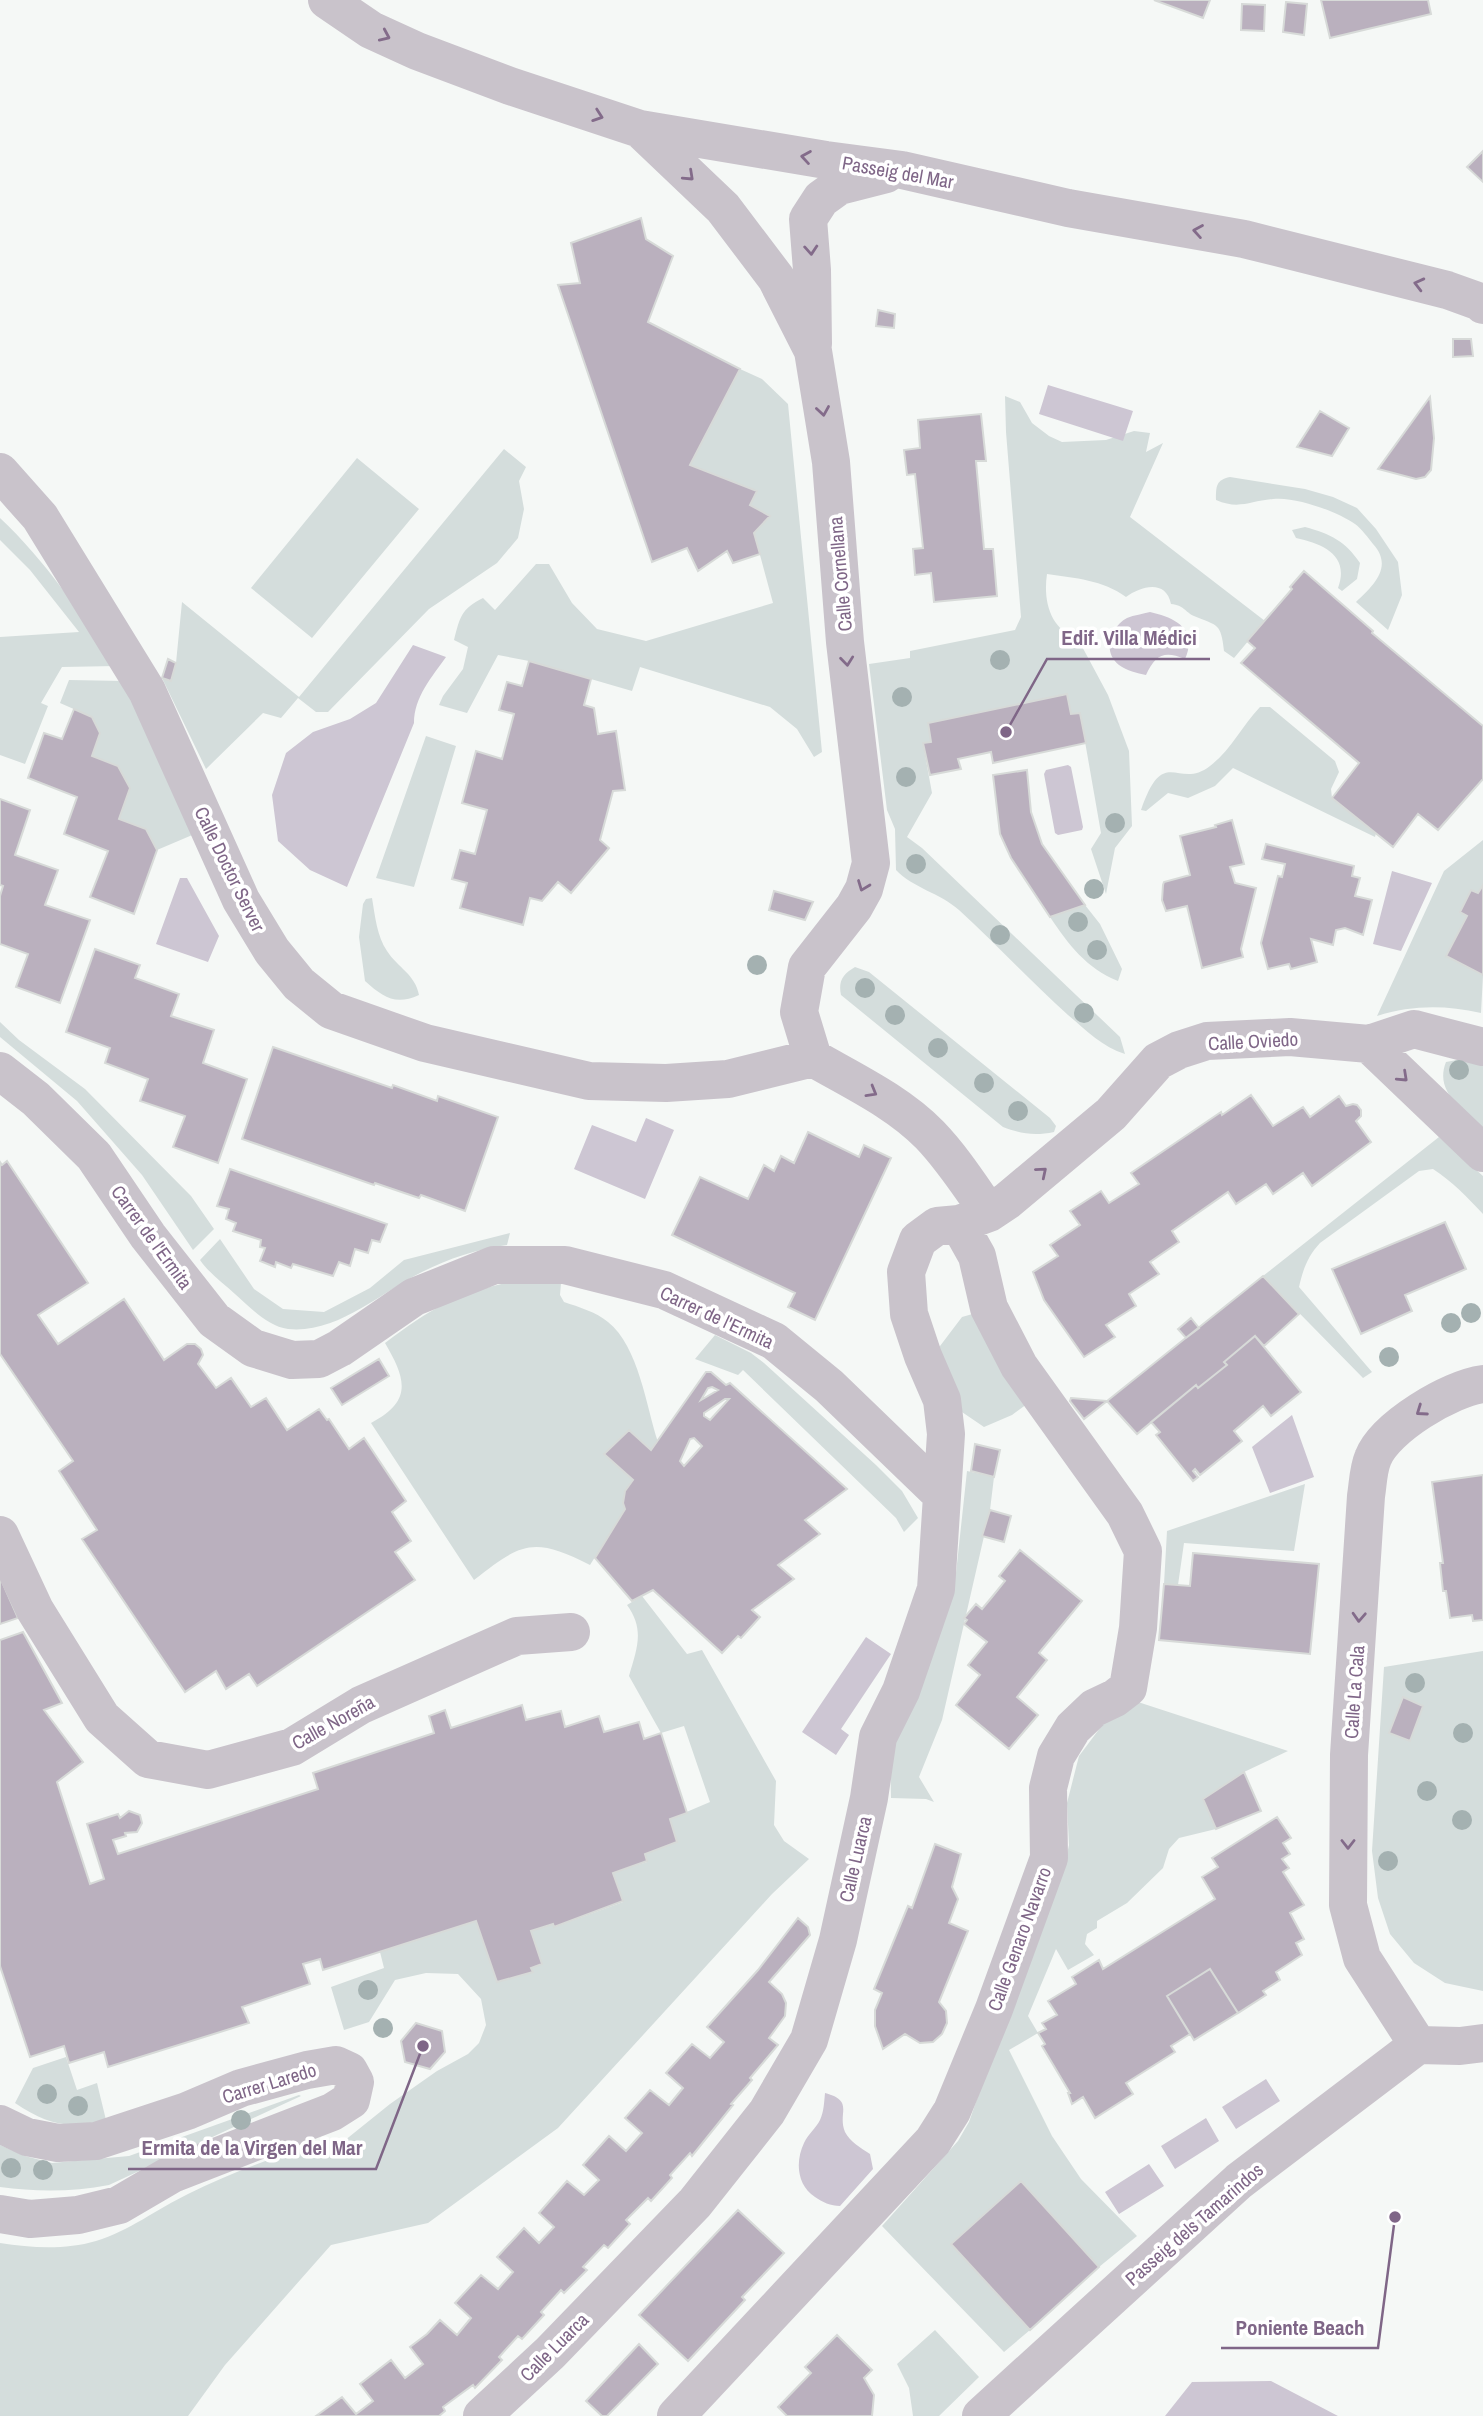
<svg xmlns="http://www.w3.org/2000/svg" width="1483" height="2416" font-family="'Archivo Narrow',sans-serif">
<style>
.green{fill:#d4dddc}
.water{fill:#cdc6d3}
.building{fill:#bab0be;stroke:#d7dad8;stroke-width:2;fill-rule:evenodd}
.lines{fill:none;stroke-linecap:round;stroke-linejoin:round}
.minor{stroke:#c9c3cb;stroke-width:38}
.tree{fill:#a4b1b1}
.oneway{stroke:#836b8a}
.labels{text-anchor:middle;stroke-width:7;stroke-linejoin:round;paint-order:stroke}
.street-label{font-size:19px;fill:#7f6687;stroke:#fff}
.leader{fill:none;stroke:#7f6687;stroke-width:2.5}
.callout-dot{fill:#7f6687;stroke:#fff;stroke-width:2.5}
.callout-label{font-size:21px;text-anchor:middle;font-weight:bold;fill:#7f6687;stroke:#fff;stroke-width:7;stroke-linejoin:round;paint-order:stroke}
</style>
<rect width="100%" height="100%" fill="#f5f8f6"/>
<path class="green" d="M740,369L762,379L788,404L822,752L814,757L797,729L770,707L640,667L632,691L529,661L498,655L467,713L439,705L443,696L463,669L468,647L454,640C460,617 461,609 483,598L495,610L536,564H549L572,603L597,629L646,641L773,603L754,533L769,516L750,505L757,491L690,465Z
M1005,396L1020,402L1032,423L1049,436L1062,442L1106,440L1134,431L1150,433L1146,452L1163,443L1130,517L1265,621L1234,658L1224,651C1221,623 1218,626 1194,616C1185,612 1184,605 1171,604C1166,579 1141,586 1126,597C1103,580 1075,578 1047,574C1043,601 1050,629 1078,639L1108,695L1129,751L1132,826L1115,848L1106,894L1091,849L1101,833L1080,713L1071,714L1066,694L928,723L931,742L923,744L932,793L907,837L922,848L1120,1037L1125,1054C1102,1047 1086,1030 1068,1015C1030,981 996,944 959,910C940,893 913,888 896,870L895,829L887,810L869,664L910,658V651L1015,630L1021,617L1006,432Z
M504,449L526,467L519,481L524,509L518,538L497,563L429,609L328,712H316L298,698L281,718L263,713L206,769L162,678L171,680L176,663L182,602L299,697Z
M357,458L419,509L312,638L251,588Z
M1230,477L1305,489L1333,497L1357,508L1376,529L1398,562L1402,595L1388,630L1356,602C1373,586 1394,567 1373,544C1368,538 1362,529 1355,524C1338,512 1295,496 1273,499C1250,501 1239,510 1216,500C1216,486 1216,480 1230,477Z
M0,518C45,560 82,615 116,666L62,667L41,703L48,706L25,764L0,755V637L79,632L30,570L0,540Z
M1305,527C1331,534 1345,541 1360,563L1357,579L1342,591L1338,588C1350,555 1323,544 1296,538L1292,530Z
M69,680L124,681L197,833L157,850L146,829L119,819L130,788L118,766L92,756L100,733L92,717L60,703Z
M1260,707H1270L1335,761L1339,772L1331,789L1332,798L1376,833L1375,837L1233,768L1215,786L1188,798L1168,793L1146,811L1141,810C1164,743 1178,791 1210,766C1231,750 1242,726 1260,707Z
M426,736L456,746L414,887L376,878Z
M1483,840V885L1478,893L1471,890L1460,912L1467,916L1446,956L1483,975L1481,1013C1444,1005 1413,1005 1377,1016L1444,871Z
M372,898C375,916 377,936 387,951C398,968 415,974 419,995C395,1006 383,997 365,981L359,937L363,904L366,899Z
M1085,905L1100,924L1122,969L1118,981C1086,968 1069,945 1050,917Z
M855,967L869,972L1050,1118L1056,1126L1054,1132C1035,1136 1021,1134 1003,1127L841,995C838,981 843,974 855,967Z
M0,1022L19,1040L85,1089L191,1196L214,1229L193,1250L142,1175L77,1101L0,1037Z
M1462,1059L1483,1065V1128C1463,1109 1434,1092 1446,1062Z
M1439,1137L1483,1176V1214C1467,1197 1453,1182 1433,1169L1419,1171L1320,1243C1308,1256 1303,1269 1299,1287L1372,1372L1363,1378L1263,1276Z
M510,1233L507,1245C477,1249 447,1259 420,1273C380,1293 337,1334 288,1329C267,1326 250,1307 235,1294C223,1283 209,1273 200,1260L220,1239L254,1289L283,1309L324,1312L370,1288L404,1260Z
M522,1280L561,1283L560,1295L564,1302C579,1307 596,1312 608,1322C639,1347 646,1406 658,1442L651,1450L629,1430L604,1454L633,1480C626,1489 621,1497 625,1509L590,1565C533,1536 521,1543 474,1580L371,1423C413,1401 406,1379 385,1343C434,1306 461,1291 522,1280Z
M976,1313L1027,1404L1012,1415L984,1427L959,1410L937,1350L962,1317Z
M715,1335L751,1353L764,1363L876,1465L902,1491L918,1518L904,1532L896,1518L743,1370L738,1375L695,1359Z
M967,1471L994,1477L990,1510L942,1720L919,1777L934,1802L926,1799L891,1798L890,1751L956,1573Z
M1305,1484L1294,1551L1184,1543L1178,1585L1164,1584L1167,1531Z
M642,1596L687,1654L702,1650L776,1781L774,1825L784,1841L809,1859L772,1894L558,2128L428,2223L331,2245L225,2365L188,2416H0V2243C32,2248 65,2250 96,2241C129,2231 157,2209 188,2194C223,2177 260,2162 297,2150C313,2144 328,2136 344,2141L390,2104L437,2071L468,2054L479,2043L486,2025L481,1999L458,1974L426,1973L395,1980L369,2022L344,2030L331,1987L384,1968L380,1952L476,1921L497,1982L532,1972L531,1968L542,1964L531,1931L553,1924L555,1927L623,1902L613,1873L647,1862L645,1854L670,1819L710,1802L684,1726L661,1733L629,1676C637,1648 645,1630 627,1605Z
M1483,1651V1991L1445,1983L1414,1963L1390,1934L1378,1898L1372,1851L1384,1667Z
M1138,1702L1288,1751L1244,1772L1204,1798L1216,1829L1179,1838L1169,1849L1163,1868L1127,1903L1097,1921V1928L1087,1934L1085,1944L1094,1955L1068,1970L1056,1949L1028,2016L1038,2033L1009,2050L1052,2136L1081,2179L1137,2236L1099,2267L1058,2222L990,2287L1030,2330L1004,2352L882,2226L958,2141L969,2122L1000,2033L1063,1873L1069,1845L1067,1803L1079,1756L1103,1724Z
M66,2057L77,2090L97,2083L106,2120C66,2129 48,2125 15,2103L33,2068Z
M299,2095L301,2096L109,2185C73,2192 36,2192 0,2187V2145L25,2156L52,2163L129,2156Z
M935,2330L979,2377L939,2416H913L909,2388L897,2364Z"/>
<path class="water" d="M1048,385L1133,411L1123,441L1039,414Z
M1150,612C1176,618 1198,629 1185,659C1164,650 1155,655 1146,675C1137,673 1127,671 1119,665C1102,652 1110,627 1127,618C1134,615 1143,614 1150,612Z
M413,645L446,657C432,677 414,697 414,723L347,887L310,870L278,841L272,795L286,753L313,732L350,719L376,703Z
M1068,765L1071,767L1083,827L1082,830L1058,835L1055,833L1044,774L1046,770Z
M1392,871L1432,883L1401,951L1373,944Z
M180,878H187L219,936L208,962L156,944Z
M646,1118L674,1130L645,1199L574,1169L592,1125L636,1142Z
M1292,1415L1314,1477L1270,1493L1252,1447Z
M866,1637L891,1654L841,1729L849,1735L836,1755L802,1732Z
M1266,2079L1280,2101L1236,2129L1222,2107Z
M825,2093C855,2101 837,2113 845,2132C850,2142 861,2148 870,2154L873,2169L840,2206C831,2206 822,2202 815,2197C797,2185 795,2162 804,2143C808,2134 816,2128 820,2120C824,2111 824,2103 825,2093Z
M1206,2118L1219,2141L1175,2169L1161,2146Z
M1149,2164L1164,2186L1119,2214L1105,2192Z
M1271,2381L1338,2416H1165L1192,2382Z"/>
<path class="building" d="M1154,0H1210L1203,18Z
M1321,0H1428L1431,14L1330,38Z
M1286,2L1307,4L1304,35L1283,32Z
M1242,4L1265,5L1264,31L1241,30Z
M1483,151V182L1467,167Z
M641,218L646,239L673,256L648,322L740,369L690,465L757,491L750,505L770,516L754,533L760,554L733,563L727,551L698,571L687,548L652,562L558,285L580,283L571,243Z
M878,310L895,314L894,328L876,326Z
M1453,339H1471L1473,356L1453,357Z
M1430,397L1434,438L1431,470L1425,477L1416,479L1378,469Z
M1320,411L1349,428L1332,456L1297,447Z
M981,414L986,461H976L984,549H993L997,596L934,602L931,573L915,575L913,549L923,548L915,474L907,475L904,450L920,448L918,420Z
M1304,571L1373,631L1372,633L1483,726V779L1438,830L1418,814L1393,847L1332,798L1359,763L1241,663L1255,648L1247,641L1292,589L1290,587Z
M168,659L176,663L171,681L162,678Z
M529,661L591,679L584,705L594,708L598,734L616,731L625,790L613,791L600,840L609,848L571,893L558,882L542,901L530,898L523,925L460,908L467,883L452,879L460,850L475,854L487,810L462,803L476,751L502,759L514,714L499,710L507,682L522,686Z
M1067,694L1071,714L1080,713L1086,743L993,763L991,752L958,759L961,769L930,775L923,743L931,742L928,723Z
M74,709L92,717L100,733L92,756L118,766L130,788L119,819L146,829L157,850L134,914L90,897L108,851L64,834L77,797L28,778L44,733L62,739Z
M1027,770L1031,812L1042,844L1085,905L1050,917L1011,858L1000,834L993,775Z
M0,799L30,810L15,855L58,870L45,905L90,920L60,1003L16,987L28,954L0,944V896L3,886L0,885Z
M1232,820L1244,864L1230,867L1235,883L1256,888L1241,949L1243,957L1202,968L1187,906L1166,911L1162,900L1163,885L1164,882L1190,875L1180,836L1216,827L1215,825Z
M1266,844L1354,866L1352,876L1360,878L1355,896L1372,900L1363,935L1345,928L1336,930L1333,945L1311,939L1317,962L1291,969L1289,964L1268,969L1261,943L1278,876L1282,877L1285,864L1262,859Z
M1483,885V975L1446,956L1467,916L1460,912L1471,890L1478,893Z
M774,891L813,902L805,920L769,910Z
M95,949L140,965L135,978L179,994L171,1016L214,1030L203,1063L247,1079L218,1163L173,1147L185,1116L140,1101L148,1079L105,1063L110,1048L66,1032Z
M273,1047L392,1088L393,1085L437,1101L438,1096L498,1117L465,1211L421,1195L419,1198L375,1183L374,1185L242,1139Z
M1251,1095L1273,1126L1303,1107L1310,1117L1339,1096L1346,1106L1353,1104L1357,1105L1361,1110V1116L1356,1121L1371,1142L1312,1186L1303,1173L1273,1194L1266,1184L1236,1204L1228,1192L1172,1231L1179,1242L1150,1262L1159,1274L1129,1294L1136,1306L1106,1325L1115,1337L1084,1357L1044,1300L1033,1272L1058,1256L1050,1245L1080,1225L1070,1211L1101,1191L1109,1203L1139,1184L1131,1173L1221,1112L1222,1115Z
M808,1132L859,1157L864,1145L891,1158L815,1320L788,1307L795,1293L672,1235L700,1177L748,1199L764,1165L774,1171L781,1156L794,1163Z
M7,1161L88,1283L38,1315L58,1344L124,1299L164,1360L187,1344H195L201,1349L203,1355L198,1364L216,1388L231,1378L251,1407L266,1398L287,1430L319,1409L327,1420L329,1419L349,1449L364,1438L406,1501L392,1512L411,1541L395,1552L415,1580L257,1686L249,1674L226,1689L216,1671L185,1692L82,1539L97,1530L59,1471L73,1461L0,1354V1162L2,1165Z
M230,1169L387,1224L380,1242L372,1240L368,1253L355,1249L350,1266L339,1262L333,1276L293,1264L291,1268L276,1262L275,1267L260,1261L265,1248L260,1247L261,1240L233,1231L236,1223L226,1219L229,1209L217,1206Z
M1445,1222L1466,1269L1405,1295L1412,1311L1361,1334L1332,1269Z
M1263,1276L1299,1314L1264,1346L1255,1336L1224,1362L1227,1365L1198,1388L1196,1385L1137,1434L1107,1401Z
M1191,1318L1199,1328L1186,1338L1178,1329Z
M1255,1336L1301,1392L1271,1416L1263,1406L1234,1431L1242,1441L1200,1475L1195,1469L1193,1471L1198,1477L1193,1481L1156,1435L1160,1432L1151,1422L1196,1385L1198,1388L1227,1365L1224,1362Z
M379,1359L389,1376L342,1405L331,1388Z
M706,1372H711L726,1385L730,1383L847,1489L805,1520L820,1534L778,1565L794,1579L752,1610L760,1617L741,1638L738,1636L722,1653L653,1590L632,1601L595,1558L625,1509L623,1503L625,1491L633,1480L604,1454L629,1430L651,1450ZM712,1387L718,1390L701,1400L708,1388ZM725,1399H729L710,1420L704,1416V1413ZM694,1438L702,1446L684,1466L680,1461L690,1439Z
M1071,1398L1107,1401L1084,1419L1070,1401Z
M975,1444L1000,1450L994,1477L971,1471Z
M1483,1475V1620L1473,1621L1472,1615L1450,1618L1446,1591H1443L1440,1563H1443L1432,1482Z
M990,1510L1011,1516L1004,1542L982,1536Z
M1020,1550L1082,1601L1039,1653L1047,1660L1017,1697L1038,1715L1009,1749L956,1705L980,1675L968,1665L987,1642L964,1624L967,1620L964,1618L976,1604L982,1609L992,1597L1005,1581L999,1576Z
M1193,1553L1319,1564L1310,1654L1159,1640L1164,1584L1190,1586Z
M0,1577L18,1618L0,1624Z
M23,1632L62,1703L44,1710L83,1762L57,1782L90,1884L104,1879L87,1824L118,1814L120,1818L129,1811L140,1815L142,1823L137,1832L125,1833L126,1836L113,1840L118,1854L318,1789L313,1773L434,1733L429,1716L445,1710L451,1728L522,1705L526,1720L561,1711L565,1727L599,1716L604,1732L639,1722L644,1739L661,1733L687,1813L670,1819L677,1842L645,1854L647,1861L613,1873L623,1901L554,1927L553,1924L531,1931L542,1964L531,1968L533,1972L497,1982L476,1921L323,1970L320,1959L303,1964L310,1984L242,2007L249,2023L108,2067L104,2052L69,2063L64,2046L30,2057L0,1966V1640Z
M1403,1697L1423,1706L1410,1741L1389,1733Z
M1244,1772L1261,1811L1216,1829L1203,1799Z
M1277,1817L1291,1838L1283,1843L1290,1854L1282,1859L1289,1868L1283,1872L1304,1905L1290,1913L1304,1939L1296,1943L1302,1955L1276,1972L1280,1980L1263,1991L1266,1995L1238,2013L1210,1969L1167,1996L1190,2034L1171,2046L1175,2052L1126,2083L1133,2094L1095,2118L1083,2097L1072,2104L1068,2093H1070L1042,2046L1045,2044L1038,2033L1046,2029L1042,2023L1057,2015L1048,2001L1076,1984L1072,1977L1099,1960L1103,1969L1215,1899L1202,1877L1218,1867L1212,1858Z
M935,1844L961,1854L952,1887L958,1899L949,1923L968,1931L939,2002L946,2011L947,2023L942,2034L933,2042L920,2043L905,2034L883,2049L875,2026V2010L882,1993L874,1989L908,1906L912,1908Z
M798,1918L808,1927L810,1935L769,1982L782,1994L786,2003L785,2016L769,2038L778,2045L750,2078L752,2080L731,2104L733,2105L692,2156L690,2153L670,2175L672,2178L651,2201L648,2198L626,2220L630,2224L608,2248L604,2245L583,2267L587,2270L564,2293L561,2290L541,2312L544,2315L522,2339L518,2336L499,2357L502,2360L475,2388L473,2385L443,2407L445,2411L439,2416H316L342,2397L356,2414L373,2401L360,2384L391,2360L405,2378L423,2364L410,2347L427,2334L440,2320L457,2335L471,2318L455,2303L481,2275L498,2289L513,2272L497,2257L524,2228L539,2243L554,2227L539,2213L567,2181L584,2195L599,2180L583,2165L609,2136L626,2151L642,2133L625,2118L650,2090L669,2105L683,2088L666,2073L692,2044L710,2058L724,2042L707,2027L758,1970Z
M1210,1969L1238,2013L1194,2040L1167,1996Z
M416,2023L442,2031L445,2052L430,2069L405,2062L401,2041Z
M1021,2181L1099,2267L1030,2330L951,2244Z
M738,2210L784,2253L742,2297L745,2300L688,2361L639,2315Z
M837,2335L872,2370L864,2378L874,2395L872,2416H787L778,2407L811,2373L805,2367Z
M639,2344L658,2364L607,2416H602L586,2401Z"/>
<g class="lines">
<path class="minor" d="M327,0L371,30L417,51L510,86L640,129L826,160L902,170L1068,208L1244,239L1447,290L1480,302L1483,305
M640,129L723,208L776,278L813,351L831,462L845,642L871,863L864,889L854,907L807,967L799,1012L813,1058
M813,344L812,270L808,219L821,199L839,186L886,174
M0,472L40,517L147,691L241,900L272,951L299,984L331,1010L425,1043L589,1081L666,1083L728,1079L813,1058
M1369,1044L1414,1029L1483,1047
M813,1058C853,1081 898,1102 930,1135C953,1159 970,1186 989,1213
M0,1071L36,1099L94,1156L148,1236L214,1320L253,1348L292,1360L319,1359L340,1348L414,1297L494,1265H565L664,1290L774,1341L829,1386L942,1495
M0,1535L35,1610L102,1718L148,1759L208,1770L292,1747L361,1705L517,1636L571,1632
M1418,2045L1362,1958L1348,1905L1349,1755L1366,1496C1368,1484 1368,1470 1373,1458C1385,1427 1451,1388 1483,1384
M1418,2045L1460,2046L1483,2043
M0,2124L27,2137L58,2143L96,2141L187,2111L241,2088L307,2070L336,2065L349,2071L355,2082L351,2100L332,2112L172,2174L119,2205L78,2215L30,2219L0,2214
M482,2416L550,2353L695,2203L767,2112L809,2040L838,1940L869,1798L878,1737L901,1691L936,1589L946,1434L942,1400L923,1356L909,1314L906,1272L918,1240L937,1226L959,1224L989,1213L1007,1201L1111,1114L1158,1061L1179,1050L1207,1041L1290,1037L1369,1044L1483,1153
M676,2416L933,2141L952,2111L994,2009L1049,1858L1048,1788L1056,1756L1073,1728L1094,1708L1115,1698L1128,1688L1138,1628L1143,1551L1125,1514L1019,1366L989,1308L977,1256L959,1224
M981,2416L1239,2181L1418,2045"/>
</g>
<g class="tree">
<circle cx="1000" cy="660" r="10"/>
<circle cx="902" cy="697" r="10"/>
<circle cx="906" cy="777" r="10"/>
<circle cx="1115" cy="823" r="10"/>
<circle cx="916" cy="864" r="10"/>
<circle cx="1094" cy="889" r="10"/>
<circle cx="1078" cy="922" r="10"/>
<circle cx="1000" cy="935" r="10"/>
<circle cx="1097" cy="950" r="10"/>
<circle cx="757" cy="965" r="10"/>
<circle cx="865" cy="988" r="10"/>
<circle cx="1084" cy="1013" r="10"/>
<circle cx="895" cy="1015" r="10"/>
<circle cx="938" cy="1048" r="10"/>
<circle cx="1459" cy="1070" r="10"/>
<circle cx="984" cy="1083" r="10"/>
<circle cx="1018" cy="1111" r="10"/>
<circle cx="1471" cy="1313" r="10"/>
<circle cx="1451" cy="1323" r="10"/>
<circle cx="1389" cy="1357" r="10"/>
<circle cx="1415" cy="1683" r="10"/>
<circle cx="1463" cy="1733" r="10"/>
<circle cx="1427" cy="1791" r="10"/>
<circle cx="1462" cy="1820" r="10"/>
<circle cx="1388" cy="1861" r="10"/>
<circle cx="368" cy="1990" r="10"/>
<circle cx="383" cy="2028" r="10"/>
<circle cx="47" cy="2094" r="10"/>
<circle cx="78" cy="2106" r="10"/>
<circle cx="241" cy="2120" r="10"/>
<circle cx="11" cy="2168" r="10"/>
<circle cx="43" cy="2170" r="10"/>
</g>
<defs><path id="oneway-chevron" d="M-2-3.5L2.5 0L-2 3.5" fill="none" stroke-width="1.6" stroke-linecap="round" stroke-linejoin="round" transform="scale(1.75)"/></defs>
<g class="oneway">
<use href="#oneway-chevron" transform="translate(385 36) rotate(24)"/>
<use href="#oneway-chevron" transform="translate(598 116) rotate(19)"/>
<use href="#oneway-chevron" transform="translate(806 157) rotate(-171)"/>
<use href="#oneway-chevron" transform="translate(689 176) rotate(43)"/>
<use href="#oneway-chevron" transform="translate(1198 231) rotate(-170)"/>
<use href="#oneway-chevron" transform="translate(811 250) rotate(86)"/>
<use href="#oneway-chevron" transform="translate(1419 284) rotate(-166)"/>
<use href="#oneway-chevron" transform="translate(823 411) rotate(81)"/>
<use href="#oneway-chevron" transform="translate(847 661) rotate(84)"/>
<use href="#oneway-chevron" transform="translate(863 886) rotate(111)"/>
<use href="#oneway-chevron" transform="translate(1403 1077) rotate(43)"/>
<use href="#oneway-chevron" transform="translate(872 1092) rotate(30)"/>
<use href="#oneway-chevron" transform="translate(1042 1172) rotate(-40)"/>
<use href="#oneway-chevron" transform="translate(1421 1411) rotate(145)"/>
<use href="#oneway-chevron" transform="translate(1359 1617) rotate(93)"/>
<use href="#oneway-chevron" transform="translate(1348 1844) rotate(90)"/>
</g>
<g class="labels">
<g class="street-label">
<text transform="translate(898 172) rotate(10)" y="7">Passeig del Mar</text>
<text transform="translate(840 574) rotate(-95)" y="7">Calle Cornellana</text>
<text transform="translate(230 869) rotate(64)" y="7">Calle Doctor Server</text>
<text transform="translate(1253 1041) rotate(-3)" y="7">Calle Oviedo</text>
<text transform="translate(152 1237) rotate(54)" y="7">Carrer de l'Ermita</text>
<text transform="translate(717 1317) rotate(25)" y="7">Carrer de l'Ermita</text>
<text transform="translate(1354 1692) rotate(-86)" y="7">Calle La Cala</text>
<text transform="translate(333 1722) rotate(-29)" y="7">Calle Noreña</text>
<text transform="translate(855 1859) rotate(-77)" y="7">Calle Luarca</text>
<text transform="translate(1019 1939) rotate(-70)" y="7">Calle Genaro Navarro</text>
<text transform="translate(269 2083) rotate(-17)" y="7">Carrer Laredo</text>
<text transform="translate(1194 2224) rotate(-41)" y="7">Passeig dels Tamarindos</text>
<text transform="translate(554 2347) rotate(-45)" y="7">Calle Luarca</text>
</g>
</g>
<path class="leader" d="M1006 732L1047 659H1210M423 2046L376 2169H128M1395 2217L1378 2348H1221"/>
<g class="callout-dot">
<circle cx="1006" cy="732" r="7"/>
<circle cx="423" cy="2046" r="7"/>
<circle cx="1395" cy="2217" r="7"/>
</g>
<g class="callout-label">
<text x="1129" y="645">Edif. Villa Médici</text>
<text x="252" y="2155">Ermita de la Virgen del Mar</text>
<text x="1300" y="2335">Poniente Beach</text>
</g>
</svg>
